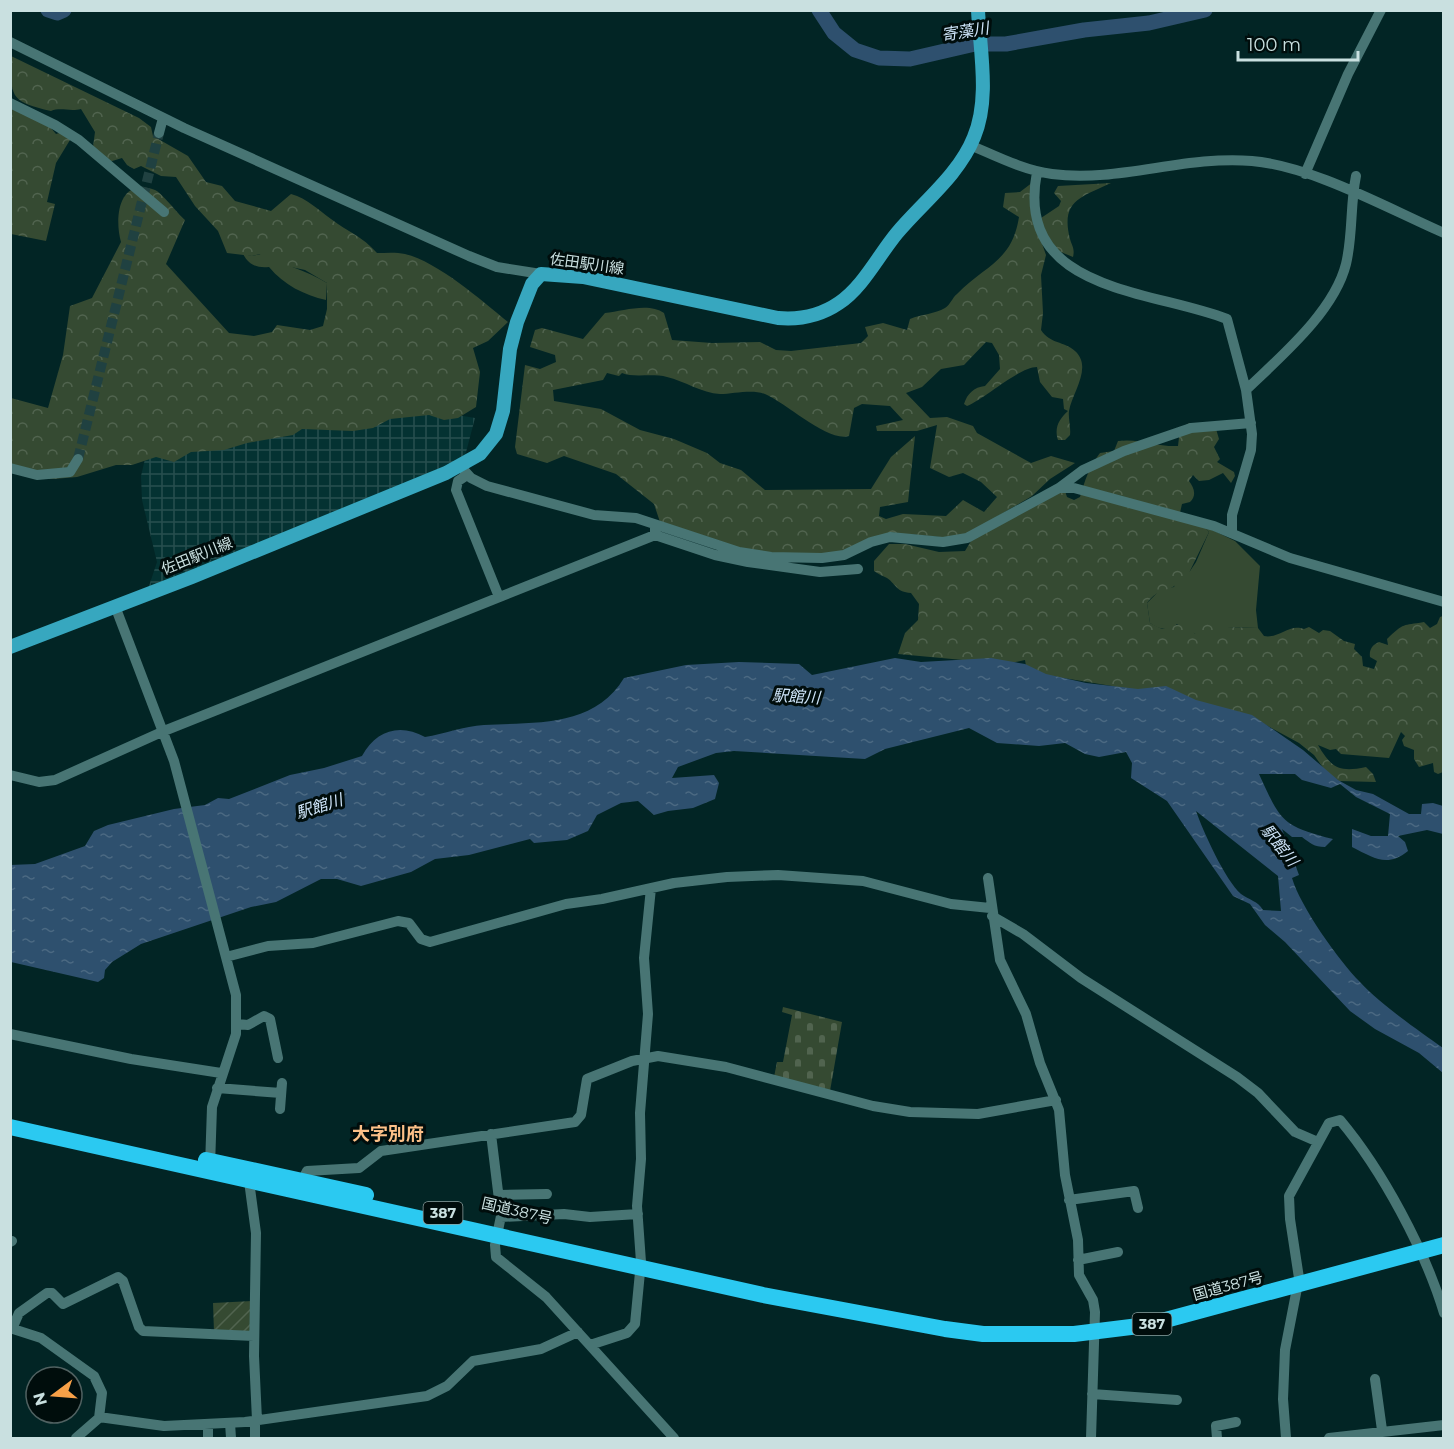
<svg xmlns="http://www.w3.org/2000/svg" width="1454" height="1449" font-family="Montserrat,'Noto Sans JP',sans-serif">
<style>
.industrial{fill:url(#industrial-grid)}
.green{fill:#354a32}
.forest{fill:url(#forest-crowns);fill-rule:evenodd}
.cemetery{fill:url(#cemetery-stones)}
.garden{fill:url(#garden-furrows)}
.water{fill:url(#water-ripples);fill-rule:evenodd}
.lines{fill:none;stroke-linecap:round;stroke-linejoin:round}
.river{stroke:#2e506e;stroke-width:15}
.minor-tunnel{stroke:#204141;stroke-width:10;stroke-dasharray:10 5;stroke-linecap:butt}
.minor{stroke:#487574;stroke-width:10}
.major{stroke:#37a7bf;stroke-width:14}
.highway{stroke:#2bc9f1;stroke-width:16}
.labels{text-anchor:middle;stroke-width:6;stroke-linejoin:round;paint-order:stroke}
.shield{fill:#000d0c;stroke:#8da1a0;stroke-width:1.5}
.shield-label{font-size:14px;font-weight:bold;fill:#c9e0e0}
.street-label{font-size:15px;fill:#c9e0e0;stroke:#000d0c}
.water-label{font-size:16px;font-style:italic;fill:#cee5fa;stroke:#000d0c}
.quarter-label{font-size:18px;font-weight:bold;fill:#fcc088;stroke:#000d0c}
</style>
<defs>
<pattern id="industrial-grid" width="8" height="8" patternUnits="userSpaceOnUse" patternTransform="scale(1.5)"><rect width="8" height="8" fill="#043232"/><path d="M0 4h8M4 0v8" fill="none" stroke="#274f4f"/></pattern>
<pattern id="forest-crowns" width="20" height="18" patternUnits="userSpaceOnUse" patternTransform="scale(1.5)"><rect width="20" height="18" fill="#354a32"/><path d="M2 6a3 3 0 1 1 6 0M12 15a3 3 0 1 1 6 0" fill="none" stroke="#51644f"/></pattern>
<pattern id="cemetery-stones" width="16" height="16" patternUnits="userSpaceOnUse" patternTransform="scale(1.5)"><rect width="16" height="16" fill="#354a32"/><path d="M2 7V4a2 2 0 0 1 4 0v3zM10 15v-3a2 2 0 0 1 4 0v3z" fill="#51644f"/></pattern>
<pattern id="garden-furrows" width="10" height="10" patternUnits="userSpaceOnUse" patternTransform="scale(1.5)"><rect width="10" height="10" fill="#354a32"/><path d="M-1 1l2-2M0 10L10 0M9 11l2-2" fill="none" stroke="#51644f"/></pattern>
<pattern id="water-ripples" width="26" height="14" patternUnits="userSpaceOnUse" patternTransform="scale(1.5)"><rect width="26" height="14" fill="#2e506e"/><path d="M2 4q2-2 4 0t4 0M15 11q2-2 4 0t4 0" fill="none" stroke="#4b6982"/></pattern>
</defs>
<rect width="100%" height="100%" fill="#022525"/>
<path class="industrial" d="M416,408L475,418L465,456L458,462L148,589L157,562L142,500L141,476L145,459L336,418Z"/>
<path class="green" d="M243,254L252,256L261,254C283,265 306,270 327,283L326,300C304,295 284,285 269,267C256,268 249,265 243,254Z
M1204,526L1235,541L1260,566L1256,610L1258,628L1227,627L1195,634L1177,624C1169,632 1158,629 1150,623L1147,603L1161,589L1174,587L1178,577L1190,571L1196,562L1209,532Z"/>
<path class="forest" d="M11,56L139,118L151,127L153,136L188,156L206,182L222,186L235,201L271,211L291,194C308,199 317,209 331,219C348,232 362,236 377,253C386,253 396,252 405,254C438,262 481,300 508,322L488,341L473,348L480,372L476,407L458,418L444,420L429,415L390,419L373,428L353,431L302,429L293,435L247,443L224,450L191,452L174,462L156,457L132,465H116L77,477L54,479L32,478L11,471V398L48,408L63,355L70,306L92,298L121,242C114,217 119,176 155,190C162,193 177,213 185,220L166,264L229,333L254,336L272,332L277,325L310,330L323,326L327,309V283L305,270L268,262L260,254L252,256L227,253L218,231L195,206L176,177L161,176L141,166L134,169L127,165L122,158L109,162L93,147L95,132L81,109C70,112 61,107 51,111C9,101 11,97 11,56Z
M10,106L50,127L56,134L69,130L73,135L56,163L47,202L55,204L46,241L11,234Z
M1033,182L1041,218L1059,206L1061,201L1054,193L1058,186L1111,183C1082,197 1060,200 1070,239C1072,246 1075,249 1073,257L1056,250L1039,235L1046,255L1041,275L1043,313L1041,330C1050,344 1064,341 1075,351C1093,367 1072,393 1069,411C1068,418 1071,427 1070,435L1065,440H1058C1054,428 1059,419 1068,411L1064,409L1063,399L1052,397L1040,382L1037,367C1019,367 986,398 967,406L964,404C967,394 974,387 985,386L1000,369L999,355L992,343L986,342L964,365L941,369L922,387L906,393L930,418L947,417L973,426L977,433L1031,463L1051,456L1075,463L1050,479L1032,496L969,533L951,538L906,534L843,553L760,555L660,522L654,504L616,474L564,456L547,463L517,454L515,447L525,365L540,369L556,362L555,355L530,347L535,330L542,328L583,339L605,313C623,311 649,302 664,313L672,340L712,343L760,342L776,350L791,351L861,343L868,336L865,327L883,323L907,330L910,319C922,314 935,314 945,308C951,304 952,298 957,294C985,265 1012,262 1019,217L1003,207L1005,193L1020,192ZM607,373L619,376L622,373C633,378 653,373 667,377C684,381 702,393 720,394C733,394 752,389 765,394C788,404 827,442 849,436L854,408L862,404L890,406L903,420L876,426L877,431H917L937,425L930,468L949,477L963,473L981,482L997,497L984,512L963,500L946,516L903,514L886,519L879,516L880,507L908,502L915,436L891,457L871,489L765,490L741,470L720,463L707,453L674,439L640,430L601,409L554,401L553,390L603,380Z
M1189,423H1201L1216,429L1219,439L1214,447L1220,459L1217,462L1234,472L1235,476L1231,483L1223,473L1209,480L1199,481L1193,475L1189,481C1194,488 1197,495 1190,502L1182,504L1179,517L1204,526L1209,532L1187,577H1178V583C1168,593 1159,587 1147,603L1150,623L1162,629L1183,623L1195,634L1203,623L1216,620L1227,627L1258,628L1264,636C1279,639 1289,623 1304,629L1309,627L1319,633L1323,630L1330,631L1344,641L1355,644L1354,649L1362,657L1363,666L1374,669L1377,661L1370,657C1369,650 1372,645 1379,642L1388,645L1387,639C1405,622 1402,626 1424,622L1430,628L1437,624L1440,617L1443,616V772L1438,774L1434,772L1433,763L1419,767L1414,759V750L1404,746L1402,740L1405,736L1401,732L1389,758L1341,754L1336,749L1330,750L1318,745C1331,767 1338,773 1366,767L1373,774L1376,782L1339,781L1326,772L1314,755L1299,743L1264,724L1129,693L1112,686L1027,672L1025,660L1006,664L898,654L905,633L918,620L919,604L911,593C896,592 897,585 887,578C883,576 878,574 874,571V561L889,544H905L939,552L965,551L971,541L1045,497L1065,491L1067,497L1074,500L1080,497C1085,480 1089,467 1100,453L1114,451L1118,441C1139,438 1157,447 1178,446L1180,429Z"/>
<path class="cemetery" d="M783,1007L842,1022L830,1091L774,1077L777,1062H783L792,1015L782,1012Z"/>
<path class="garden" d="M252,1301L250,1332H214L213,1303Z"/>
<path class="water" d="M895,658L921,662L991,658L1025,664L1046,674L1086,683L1138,689L1166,686L1196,700L1252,715L1303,750L1338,780L1356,790L1373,794L1409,814H1421L1422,804L1433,803L1443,806V834L1427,830L1398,836L1405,842L1408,851C1387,868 1374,858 1352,847V829L1371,836H1388L1390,814L1356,797L1340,784L1331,788L1302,780L1295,774H1259C1281,822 1282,826 1333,839L1325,847C1314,847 1310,843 1302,837H1292L1282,829L1299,875L1292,878C1300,906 1339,961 1360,982C1381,1005 1418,1030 1443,1048V1073L1419,1053L1375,1029L1350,1011L1285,942L1265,925L1250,904L1233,896L1167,801L1131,778L1132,763L1126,752L1099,757L1085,754L1065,743L1039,746L997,743L969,728L885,749L865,759L734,751L716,753L678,767L672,778L714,775L719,783L715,799L693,808L668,811L654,815L638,801L621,803L597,815L588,831L567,840L534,843L530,839L469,855L435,859L411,872L361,886L337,879H321L276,902L251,907L141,944L112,962L105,970L104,978L98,982L11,962L10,865L35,864L85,846L94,831L108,825L174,809L205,805L218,798L229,799L290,775L324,768L362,756C376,730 400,723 425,737C444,734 464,726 484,725C535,722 594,728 624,678L686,665L739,662L799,664L812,675ZM1196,811L1278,876L1281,911L1263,910C1258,901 1249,900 1241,894C1225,880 1203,831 1196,811Z"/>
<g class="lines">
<path class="river" d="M48,10L57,13L64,10
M819,10L834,33L855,50L879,58L910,59L975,44H1006L1084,30L1149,23L1205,10"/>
<path class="minor-tunnel" d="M78,459L159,133"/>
<path class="minor" d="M10,42L184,128L469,256L497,267L541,274
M10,103L55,125L79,140L164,212
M159,133L163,118
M970,145C996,156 1023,170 1052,174C1118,183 1185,155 1252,161C1312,166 1387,208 1444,233
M1037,172C1014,292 1149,289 1227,319L1246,390L1252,434L1251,450L1232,515V533
M1305,174L1348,74L1381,10
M1246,390C1280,357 1334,312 1346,264C1353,235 1350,205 1356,176
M460,466L471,478L487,486L594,515L636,518L739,552L771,557L822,558L844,555L871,542L890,537L943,542L967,538L1059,488L1083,470L1124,451L1191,428L1251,423
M10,468L37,475L70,472L78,459
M467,475L458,481L456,490L499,597
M1059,488H1074L1214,526L1290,558L1444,602
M655,528V535L715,555L748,562L820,572L858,569
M115,606L174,761L236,995V1034L212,1107L210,1166
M10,775L39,782L55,780L164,731L655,535
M988,878L1000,960L1026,1014L1040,1063L1059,1110L1065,1175L1078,1240L1079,1275L1093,1300L1095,1312L1091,1438
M992,916L1023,934L1081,978L1237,1077L1258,1093L1295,1132L1318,1142
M226,957L268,946L313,943L398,921L409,923L421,939L430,942L566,904L602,899L674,883L727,877L778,875L863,881L951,904L990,908
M237,1024L248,1025L264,1016L270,1019L278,1058
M10,1034L131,1059L221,1073
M217,1088L281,1093
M280,1109L282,1083
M491,1134L501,1216L495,1245L496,1257L546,1297L674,1438
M249,1181L256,1233L254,1356L257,1420
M302,1181L307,1171L359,1168L381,1151L575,1122L581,1115L587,1079L632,1061L658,1056L726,1067L873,1106L910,1112L978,1114L1056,1100
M499,1195L547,1194
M1069,1200L1134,1191L1138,1208
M501,1217L564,1214L590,1217L638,1214
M10,1242L12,1241
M1078,1260L1118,1252
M10,1328L41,1338L94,1376L102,1393L99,1418L76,1438
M12,1329L19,1313L47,1293H52L63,1304L118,1277L123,1281L139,1327L143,1331L254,1336
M590,1345L627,1333L635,1324L641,1262L637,1206L641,1159L640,1113L648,1014L644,958L651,888
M1375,1379L1382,1430
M1092,1394L1177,1400
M99,1417L164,1426L245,1422L427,1396L447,1386L473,1361L541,1349L578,1332
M255,1421V1438
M230,1423L231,1438
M208,1424V1438
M1217,1438L1216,1426L1236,1422
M1286,1438L1283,1399L1285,1350L1299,1278L1290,1219L1289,1196L1329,1123L1340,1120C1382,1170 1425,1250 1444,1313
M1329,1438L1444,1425"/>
<path class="major" d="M10,647L192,577L446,473L480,454L496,434L503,411L510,349L517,322L532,284L541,274L583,277L778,318C800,320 820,316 839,303C863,287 878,256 897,233C922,203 959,175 974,137C990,99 980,51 978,10"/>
<path class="highway" d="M10,1127L763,1295L945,1329L983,1334H1074L1147,1325L1444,1245
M206,1160L366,1195"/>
</g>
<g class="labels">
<g class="shield">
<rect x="423.5" y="1202" width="39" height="22" rx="4.5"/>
<rect x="1132.5" y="1313" width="39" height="22" rx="4.5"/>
</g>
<g class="shield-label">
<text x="443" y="1218">387</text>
<text x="1152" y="1329">387</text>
</g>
<g class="street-label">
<text transform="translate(587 264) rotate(8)" y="5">佐田駅川線</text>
<text transform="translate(197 556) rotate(-22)" y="5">佐田駅川線</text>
<text transform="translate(517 1211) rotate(13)" y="5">国道387号</text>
<text transform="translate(1228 1286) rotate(-15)" y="5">国道387号</text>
</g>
<g class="water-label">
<text transform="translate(965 31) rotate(-9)" y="6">寄藻川</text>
<text transform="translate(796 696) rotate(3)" y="6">駅館川</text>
<text transform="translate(319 806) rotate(-18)" y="6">駅館川</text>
<text transform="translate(1280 845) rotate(51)" y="6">駅館川</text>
</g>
<g class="quarter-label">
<text x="388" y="1140">大字別府</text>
</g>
</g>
<rect width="1454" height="1449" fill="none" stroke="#c9e0e0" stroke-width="24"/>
<g transform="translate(54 1395) rotate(254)"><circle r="28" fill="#000d0c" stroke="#506161" stroke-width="1.5"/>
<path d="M0-4.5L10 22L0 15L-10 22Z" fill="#f7a148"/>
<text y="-9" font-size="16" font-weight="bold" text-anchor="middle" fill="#c9e0e0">N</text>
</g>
<path d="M1238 51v9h120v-9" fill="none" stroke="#c9e0e0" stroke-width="3"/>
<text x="1247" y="51" font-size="18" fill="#c9e0e0" stroke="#000d0c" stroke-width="4.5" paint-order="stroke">100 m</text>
</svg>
